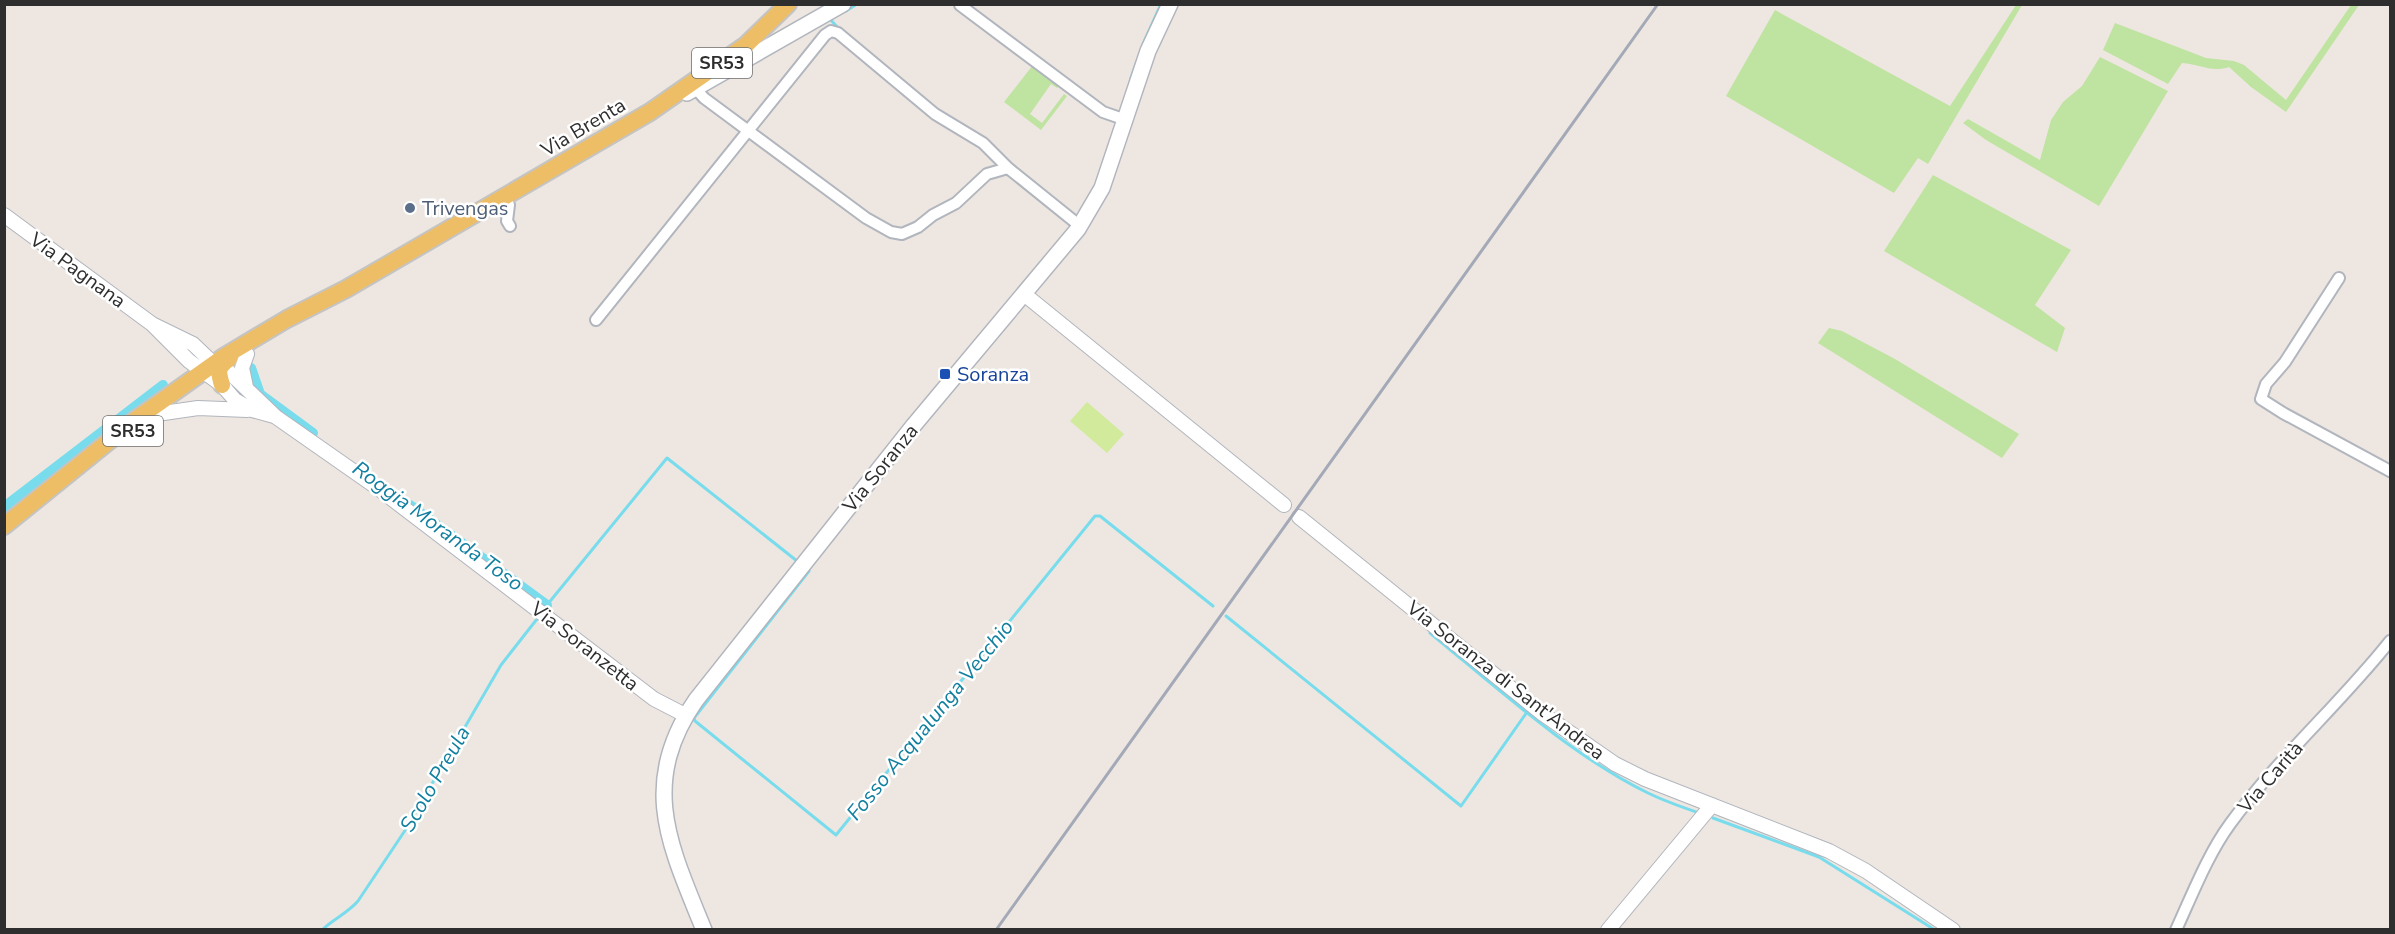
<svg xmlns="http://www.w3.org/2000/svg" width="2395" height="934" font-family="'Nunito Sans',sans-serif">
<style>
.green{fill:#bfe3a0}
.pitch{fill:#d2ea9c}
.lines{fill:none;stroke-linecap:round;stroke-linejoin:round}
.stream{stroke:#78dced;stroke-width:3}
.canal{stroke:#78dced;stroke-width:10}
.minor-casing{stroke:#b1b5bd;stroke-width:14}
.tertiary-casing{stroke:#b1b5bd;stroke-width:16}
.secondary-casing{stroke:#b1b5bd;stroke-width:18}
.primary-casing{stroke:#c4c4c4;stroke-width:20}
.minor{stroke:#fff;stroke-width:10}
.tertiary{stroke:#fff;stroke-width:14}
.secondary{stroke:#fff;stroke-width:15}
.primary{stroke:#eebe67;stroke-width:16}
.rail{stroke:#a3a9b7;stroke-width:3}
.service-dot{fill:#5c6f8a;stroke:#fff;stroke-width:2}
.transit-dot{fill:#1a4fb4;stroke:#fff;stroke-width:2}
.labels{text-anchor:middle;stroke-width:5;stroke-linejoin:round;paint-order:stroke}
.shield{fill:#fff;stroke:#6d6d6d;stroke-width:1.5}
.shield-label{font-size:18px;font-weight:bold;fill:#2e2e2e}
.street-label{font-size:20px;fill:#2e2e2e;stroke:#fff}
.service-label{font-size:20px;fill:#4e5e75;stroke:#fff;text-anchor:start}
.transit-label{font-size:20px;fill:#164399;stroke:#fff;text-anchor:start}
.water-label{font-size:21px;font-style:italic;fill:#117f9f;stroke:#fff}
</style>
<rect width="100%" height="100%" fill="#eee7e1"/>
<path class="green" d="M2016,5H2022L1928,164L1918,158L1894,193L1726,96L1775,10L1950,106Z
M2351,5H2359L2286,112L2251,87L2229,67C2212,73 2199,64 2182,63L2168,84L2103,50L2115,23L2206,58L2234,61L2244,65L2286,100Z
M2100,57L2168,91L2099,206L1986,140L1963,123L1968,119L2040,160L2051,120L2063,102L2082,86Z
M1033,65L1059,85L1057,88L1051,84L1030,114L1042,123L1064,94L1067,96L1041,130L1004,102Z
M1933,175L2071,250L2035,305L2065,328L2057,352L1884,251Z
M1829,328L1842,331L1895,359L2019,434L2002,458L1818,343Z"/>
<path class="pitch" d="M1087,402L1124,434L1107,453L1070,421Z"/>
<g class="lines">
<path class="stream" d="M846,11L857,4
M830,19L839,29
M1143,44L1161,4
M1131,78L1137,61
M809,571L694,718L695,721L836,835L1095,516H1100L1213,606
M547,605L667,458L797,561
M1226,616L1461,806L1527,712
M1430,633C1496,687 1572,756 1648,793C1664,801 1682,807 1699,813
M1713,818L1819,857L1935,930
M322,930C333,919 348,913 358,901L404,832L501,665L537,619"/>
<path class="canal" d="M251,368L260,394L313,433
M410,505L547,605
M4,507L163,385"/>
<g class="minor-casing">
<path id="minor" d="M960,5L1103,112L1126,120
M696,89L704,98L866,218L891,232L902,234L918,227L933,215L956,203L987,174L1008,168L1080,226
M505,197L509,205L507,221L510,226
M2339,278L2285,362L2266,384L2261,399L2283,413L2390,471
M596,320L825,35L831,31L838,33L935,114L983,143L1008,168
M2176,930C2192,895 2208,854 2230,824C2278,758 2340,704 2390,641"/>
</g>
<g class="tertiary-casing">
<path id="tertiary" d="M4,215L152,324L189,361L222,385L235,400L252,410L274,416
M1024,294L1284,505
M152,324L193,344L214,364L229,372L276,417L379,489L654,699L685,715
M246,387L242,368L247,354
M157,414L198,408L247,410
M1299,517L1543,714L1615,764L1645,779L1829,851L1866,871L1953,930
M1608,930L1712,805"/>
</g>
<g class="secondary-casing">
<path id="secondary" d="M687,93L843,4
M704,930C670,846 638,784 696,700L914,425L1078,229L1102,188L1148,51L1170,4"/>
</g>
<g class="primary-casing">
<path id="primary" d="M222,385C218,372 217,367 229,359
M4,526L135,420L225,356L287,319L346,289L650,112L746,45L788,4"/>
</g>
<use href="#minor" class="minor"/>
<use href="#tertiary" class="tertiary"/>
<use href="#secondary" class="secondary"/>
<use href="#primary" class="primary"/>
<path class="rail" d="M996,930L1658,4"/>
</g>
<circle class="service-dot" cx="410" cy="208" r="6"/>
<rect class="transit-dot" x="939" y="368" width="12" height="12" rx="3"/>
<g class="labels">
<g class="shield">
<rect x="692" y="48" width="60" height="30" rx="4.5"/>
<rect x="103" y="416" width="60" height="30" rx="4.5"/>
</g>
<g class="shield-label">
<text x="722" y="69">SR53</text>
<text x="133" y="437">SR53</text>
</g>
<g class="street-label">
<text transform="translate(583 127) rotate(-31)" y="7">Via Brenta</text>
<text transform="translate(78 270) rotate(36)" y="7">Via Pagnana</text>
<text transform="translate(880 468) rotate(-51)" y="7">Via Soranza</text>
<text transform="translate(585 646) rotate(38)" y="7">Via Soranzetta</text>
<text transform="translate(1506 680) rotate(38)" y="7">Via Soranza di Sant'Andrea</text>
<text transform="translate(2270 777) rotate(-49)" y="7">Via Carità</text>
</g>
<g class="service-label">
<text x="422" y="215">Trivengas</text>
</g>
<g class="transit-label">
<text x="957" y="381">Soranza</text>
</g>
<g class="water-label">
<text transform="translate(438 526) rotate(36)" y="7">Roggia Moranda Toso</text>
<text transform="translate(930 720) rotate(-51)" y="7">Fosso Acqualunga Vecchio</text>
<text transform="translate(435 779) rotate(-60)" y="7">Scolo Preula</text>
</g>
</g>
<rect width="2395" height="934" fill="none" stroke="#2e2e2e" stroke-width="12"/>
</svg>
